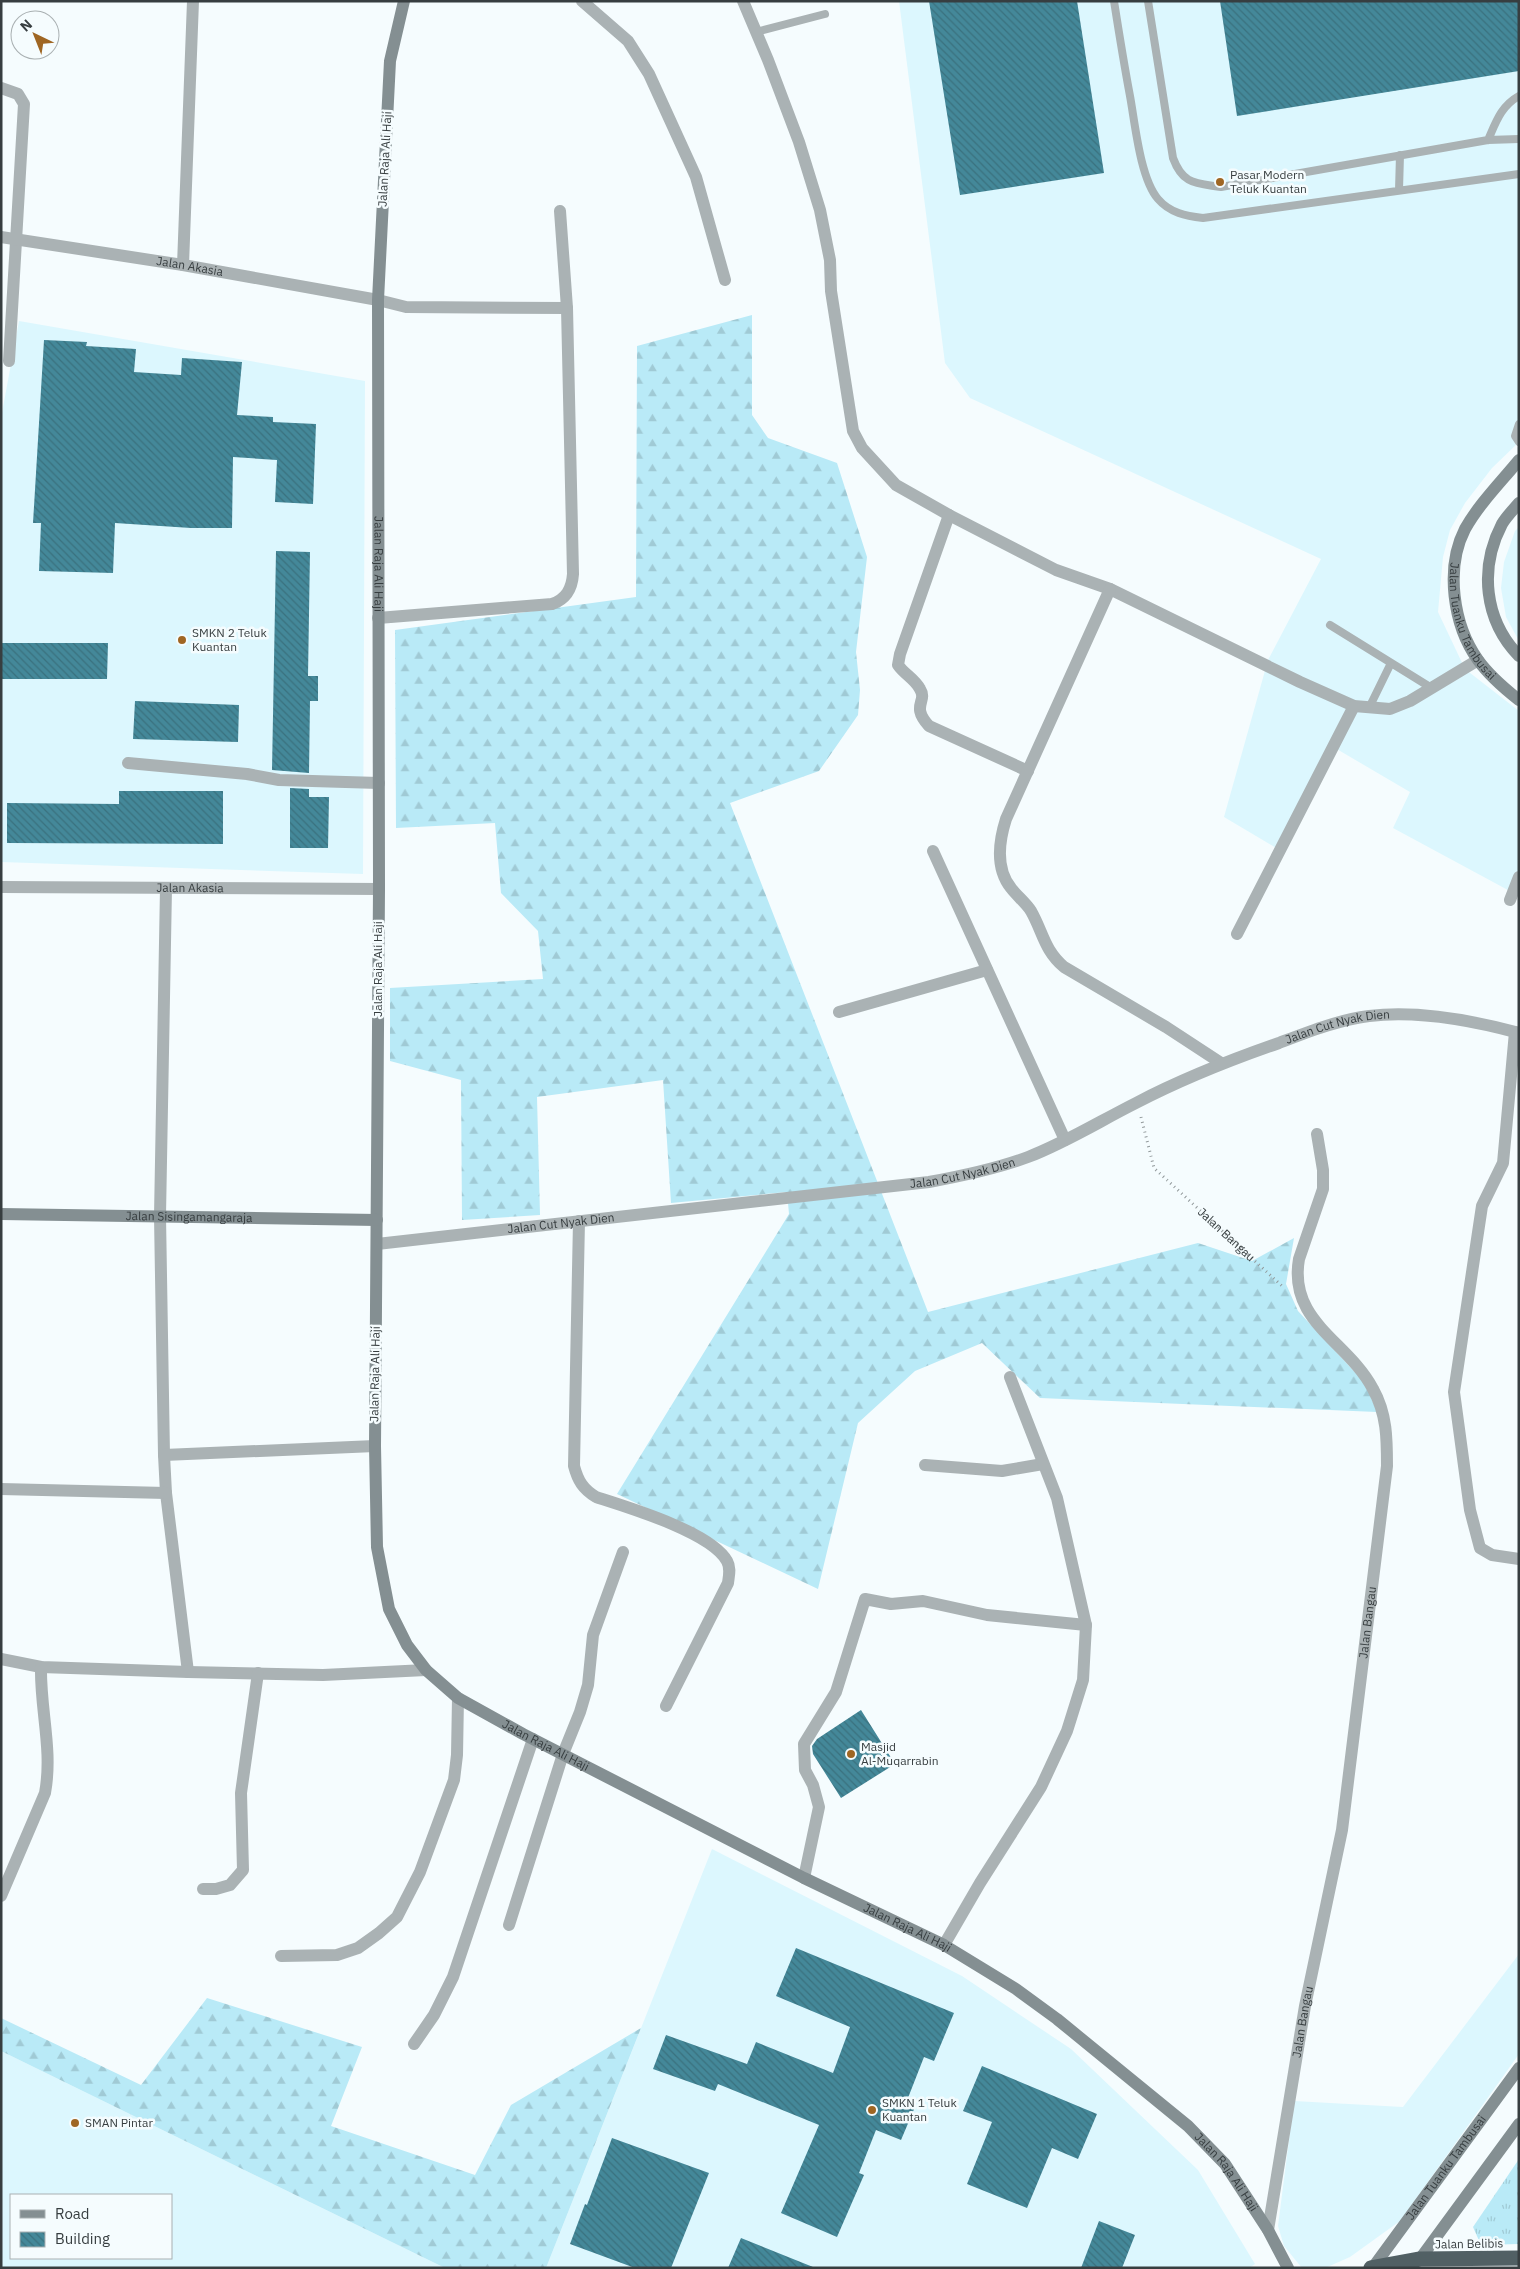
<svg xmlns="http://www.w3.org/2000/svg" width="1520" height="2269" font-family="'IBM Plex Sans',sans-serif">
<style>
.built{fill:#dcf7fe;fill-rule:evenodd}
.grass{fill:url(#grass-tufts)}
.forest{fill:url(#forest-firs)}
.building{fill:url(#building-back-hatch)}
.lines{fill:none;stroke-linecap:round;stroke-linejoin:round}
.path{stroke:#91989a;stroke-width:3;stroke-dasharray:1 4;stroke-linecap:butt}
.lane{stroke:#aab2b4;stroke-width:8}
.street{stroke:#aab2b4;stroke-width:12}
.secondary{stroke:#848f92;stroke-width:12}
.highway{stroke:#516064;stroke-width:15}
.poi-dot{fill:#9f6623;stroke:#f5fcfe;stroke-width:2}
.labels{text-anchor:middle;stroke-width:5;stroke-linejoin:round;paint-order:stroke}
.street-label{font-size:12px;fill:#373e40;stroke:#f5fcfe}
.poi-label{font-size:12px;fill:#373e40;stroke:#f5fcfe;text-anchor:start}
</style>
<defs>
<pattern id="grass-tufts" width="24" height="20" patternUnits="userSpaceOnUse" patternTransform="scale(1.25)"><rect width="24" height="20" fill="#b9eaf7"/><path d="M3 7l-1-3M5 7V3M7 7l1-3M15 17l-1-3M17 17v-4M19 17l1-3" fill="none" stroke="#a0cad5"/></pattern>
<pattern id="forest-firs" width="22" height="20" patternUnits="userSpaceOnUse" patternTransform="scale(1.25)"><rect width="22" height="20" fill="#b9eaf7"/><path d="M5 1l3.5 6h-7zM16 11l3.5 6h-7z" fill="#a0cad5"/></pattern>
<pattern id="building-back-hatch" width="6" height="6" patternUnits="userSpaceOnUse" patternTransform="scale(1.25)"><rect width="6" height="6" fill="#489"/><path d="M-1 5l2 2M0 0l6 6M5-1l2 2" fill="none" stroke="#3a717e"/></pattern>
</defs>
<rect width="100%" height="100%" fill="#f5fcfe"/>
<path class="built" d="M899,1H1519V442L1492,468L1465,503L1450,530L1443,557L1438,612L1465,669L1519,711V896L1393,828L1410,792L1335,748L1283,852L1224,817L1268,660L1321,559L970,398L945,363Z
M19,321L365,381L363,874L1,862V418Z
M1519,527V641L1506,617L1501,588L1504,562L1515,531Z
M712,1849L962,1976L1071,2049L1198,2170L1255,2264L1249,2268H546Z
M1519,1954V2054L1400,2221L1350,2257L1325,2268H1302L1284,2246L1278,2226L1294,2101L1403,2107Z
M1,2051L445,2268H1ZM11,2195H171V2258H11Z"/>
<path class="grass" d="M1519,2159V2244L1481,2245L1473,2227Z"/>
<path class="forest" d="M752,315V415L768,438L837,463L867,557L856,652L860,690L858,715L819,771L730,803L928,1312L1198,1243L1252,1261L1294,1238L1286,1284L1298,1311L1365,1383L1377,1412L1040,1398L982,1343L915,1371L858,1423L818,1589L617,1494L789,1214L787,1192L671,1203L663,1080L537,1097L540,1215L462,1220L461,1080L390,1061V988L543,979L538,931L501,893L495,823L396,828L395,630L636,597L637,346Z
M207,1998L362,2047L331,2126L475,2175L511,2105L641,2028L546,2268H445L1,2051V2018L141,2085Z"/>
<path class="building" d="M929,1H1077L1104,173L960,195Z
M1220,1H1519V71L1237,116Z
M44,340L87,342L86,346L136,349L134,372L181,375L182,358L242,362L237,415L273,417V422L316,424L313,504L275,502L277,460L233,457L232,528H191L115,523L113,573L39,571L41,523H33Z
M276,551L310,552L308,676H318V701H310L309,773L272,770Z
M1,643H108L107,679H1Z
M135,701L239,705L238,742L133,739Z
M290,788L309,789V797H329L328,848H290Z
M119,791H223V844L7,843V803L119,804Z
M861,1710L895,1764L841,1798L813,1754L812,1746L817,1739Z
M796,1948L954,2013L934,2061L924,2057L906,2103L915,2107L901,2140L876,2130L859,2173L864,2175L837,2237L781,2213L819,2125L718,2084L715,2091L653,2069L666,2035L747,2064L756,2042L833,2073L850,2027L776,1996Z
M982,2066L1097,2114L1078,2159L1052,2148L1027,2208L967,2184L992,2122L963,2111Z
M612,2138L709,2173L671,2268H635L570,2244L585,2204L587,2205Z
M1099,2221L1135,2235L1122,2268H1081Z
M741,2238L813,2267V2268H728Z"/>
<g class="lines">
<path class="path" id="s1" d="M1141,1117L1154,1168L1282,1286"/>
<path class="lane" d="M1114,1C1119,33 1124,64 1130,96C1135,123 1140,178 1158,199C1170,213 1186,216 1203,218L1519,174
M1148,1L1173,158C1183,185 1196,183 1221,187L1488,140L1519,139
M756,32L825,14
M1488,140C1496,122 1501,106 1519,96
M1399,190L1400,155
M1519,424L1515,436L1519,442
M1330,625L1430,687
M1369,708L1391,663"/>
<g class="street">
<path d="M582,1L628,41L649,74L696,177L725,280"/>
<path d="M743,1L768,60L799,142L820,210L830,260L831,291L853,431L862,448L896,485L949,515L1056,570L1110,589L1300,682L1354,706L1390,709L1410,701L1478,660"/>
<path d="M1,88L18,94L24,104L9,361"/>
<path d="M560,211L567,308"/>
<path id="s2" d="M1,237L183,265L378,300L406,307L567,308L573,574C572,589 566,599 552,604L378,618"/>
<path d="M183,265L193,1"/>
<path d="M949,515L900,654L898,665C904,674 915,679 920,689C928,702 910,705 929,726L1028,771"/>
<path d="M1110,589L1006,819C999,841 995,868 1011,888C1017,896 1026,903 1031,911C1043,932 1044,950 1064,967L1166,1027L1221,1063"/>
<path d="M128,763L247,774L279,780L379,783"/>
<path d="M933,851L1065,1140"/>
<path id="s3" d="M1,887L379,889"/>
<path d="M166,888L160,1216L164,1455L166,1493L188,1672"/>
<path d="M1510,900L1519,877"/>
<path d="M1237,934L1354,706"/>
<path d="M839,1012L987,970"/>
<path d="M1515,1032L1503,1163L1482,1206L1454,1392L1470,1510L1480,1548L1492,1555L1519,1559"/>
<path d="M579,1221L574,1466C578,1481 583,1489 596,1497C627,1507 711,1532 727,1561C731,1568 729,1575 728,1583L666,1706"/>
<path id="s4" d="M377,1244L929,1182C962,1176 996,1169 1028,1157C1065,1143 1100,1121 1136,1103C1182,1079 1230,1060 1279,1043C1308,1032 1338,1020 1369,1016C1418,1010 1471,1020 1519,1033"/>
<path d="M164,1455L375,1446"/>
<path d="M925,1465L1002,1471L1043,1464"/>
<path d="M1,1489L166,1493"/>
<path d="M1,1659L41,1667L188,1672L323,1675L426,1670"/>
<path d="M804,1878L819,1807L813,1785L805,1770L804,1744L836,1692L865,1599L891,1604L923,1601L987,1615L1086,1625"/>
<path d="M203,1889H216L230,1885L243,1870L241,1793L258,1673"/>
<path d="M1,1896L45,1793C53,1750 40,1709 41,1667"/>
<path d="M509,1925L563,1754L580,1712L588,1685L593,1635L623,1552"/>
<path d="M944,1945L980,1883L1041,1787L1067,1731L1083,1680L1086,1625L1057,1498L1010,1377"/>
<path d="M281,1956L337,1955L358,1948L379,1933L397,1917L420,1872L454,1780L457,1755L458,1698"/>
<path d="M414,2044L434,2015L453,1977L533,1739"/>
<path id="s5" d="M1268,2230L1305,2006L1342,1830L1387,1466C1387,1439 1387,1414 1373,1389C1348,1341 1288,1322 1299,1259L1323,1189V1170L1317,1134"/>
</g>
<g class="secondary">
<path id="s6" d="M404,1L390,61L378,300L379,889L375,1446L377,1547L389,1609L407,1645L426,1670L458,1698L523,1734L804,1878L944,1945L1016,1989L1057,2019L1188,2126L1225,2164L1268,2230L1288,2268"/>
<path id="s7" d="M1519,460C1500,483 1479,504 1465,529C1445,568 1453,625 1478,660C1488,674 1505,689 1519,700"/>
<path d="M1519,503C1513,510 1506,517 1502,524C1479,568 1484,620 1519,656"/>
<path id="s8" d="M1,1214L377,1220"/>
<path d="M1420,2259L1519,2124"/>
<path id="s9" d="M1374,2266L1519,2068"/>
</g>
<path class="highway" d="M1371,2268L1420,2259L1519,2258"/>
</g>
<g class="poi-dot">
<circle cx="1220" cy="182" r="5"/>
<circle cx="182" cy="640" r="5"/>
<circle cx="851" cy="1754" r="5"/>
<circle cx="872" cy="2110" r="5"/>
<circle cx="75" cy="2123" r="5"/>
</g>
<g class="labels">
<g class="street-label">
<text transform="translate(385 159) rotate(-87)" y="4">Jalan Raja Ali Haji</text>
<text dy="4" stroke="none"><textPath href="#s2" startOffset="191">Jalan Akasia</textPath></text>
<text dy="4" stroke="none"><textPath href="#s6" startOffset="565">Jalan Raja Ali Haji</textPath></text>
<text dy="4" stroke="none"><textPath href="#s7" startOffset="186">Jalan Tuanku Tambusai</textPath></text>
<text dy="4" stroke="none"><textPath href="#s3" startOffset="189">Jalan Akasia</textPath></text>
<text transform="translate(378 969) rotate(-90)" y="4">Jalan Raja Ali Haji</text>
<text dy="4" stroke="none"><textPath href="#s4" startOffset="995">Jalan Cut Nyak Dien</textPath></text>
<text dy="4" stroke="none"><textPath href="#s4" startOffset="590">Jalan Cut Nyak Dien</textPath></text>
<text dy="4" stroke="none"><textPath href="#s8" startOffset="188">Jalan Sisingamangaraja</textPath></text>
<text dy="4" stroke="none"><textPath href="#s4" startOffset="185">Jalan Cut Nyak Dien</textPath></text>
<text dy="4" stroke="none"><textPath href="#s1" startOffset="151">Jalan Bangau</textPath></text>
<text transform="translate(375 1374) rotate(-89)" y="4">Jalan Raja Ali Haji</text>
<text dy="4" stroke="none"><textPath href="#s5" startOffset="616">Jalan Bangau</textPath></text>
<text dy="4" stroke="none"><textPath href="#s6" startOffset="1825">Jalan Raja Ali Haji</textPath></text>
<text dy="4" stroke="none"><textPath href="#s6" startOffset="2230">Jalan Raja Ali Haji</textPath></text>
<text dy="4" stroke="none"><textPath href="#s5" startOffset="211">Jalan Bangau</textPath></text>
<text dy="4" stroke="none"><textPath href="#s9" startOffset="122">Jalan Tuanku Tambusai</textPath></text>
<text dy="4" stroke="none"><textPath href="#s6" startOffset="2635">Jalan Raja Ali Haji</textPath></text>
<text transform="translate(1469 2244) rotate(-1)" y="4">Jalan Belibis</text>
</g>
<g class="poi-label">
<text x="1230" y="179">Pasar Modern<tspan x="1230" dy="14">Teluk Kuantan</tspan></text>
<text x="192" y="637">SMKN 2 Teluk<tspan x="192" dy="14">Kuantan</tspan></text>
<text x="861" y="1751">Masjid<tspan x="861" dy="14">Al-Muqarrabin</tspan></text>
<text x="882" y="2107">SMKN 1 Teluk<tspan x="882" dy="14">Kuantan</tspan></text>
<text x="85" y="2127">SMAN Pintar</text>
</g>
</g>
<rect width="1520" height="2269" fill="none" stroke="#373e40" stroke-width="5"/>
<rect x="10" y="2194" width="162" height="65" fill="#f5fcfe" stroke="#a9b0b2"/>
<rect x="20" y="2210" width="25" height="8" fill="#848f92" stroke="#a9b0b2"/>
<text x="55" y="2219" font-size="15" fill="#373e40">Road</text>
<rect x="20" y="2232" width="25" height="15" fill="url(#building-back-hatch)" stroke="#a9b0b2"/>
<text x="55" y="2244" font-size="15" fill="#373e40">Building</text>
<g transform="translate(35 35) rotate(317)"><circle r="24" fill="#f5fcfe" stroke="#a9b0b2"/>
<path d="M0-4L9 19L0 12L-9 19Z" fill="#9f6623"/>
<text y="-8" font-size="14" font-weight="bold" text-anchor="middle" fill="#373e40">N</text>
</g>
</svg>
